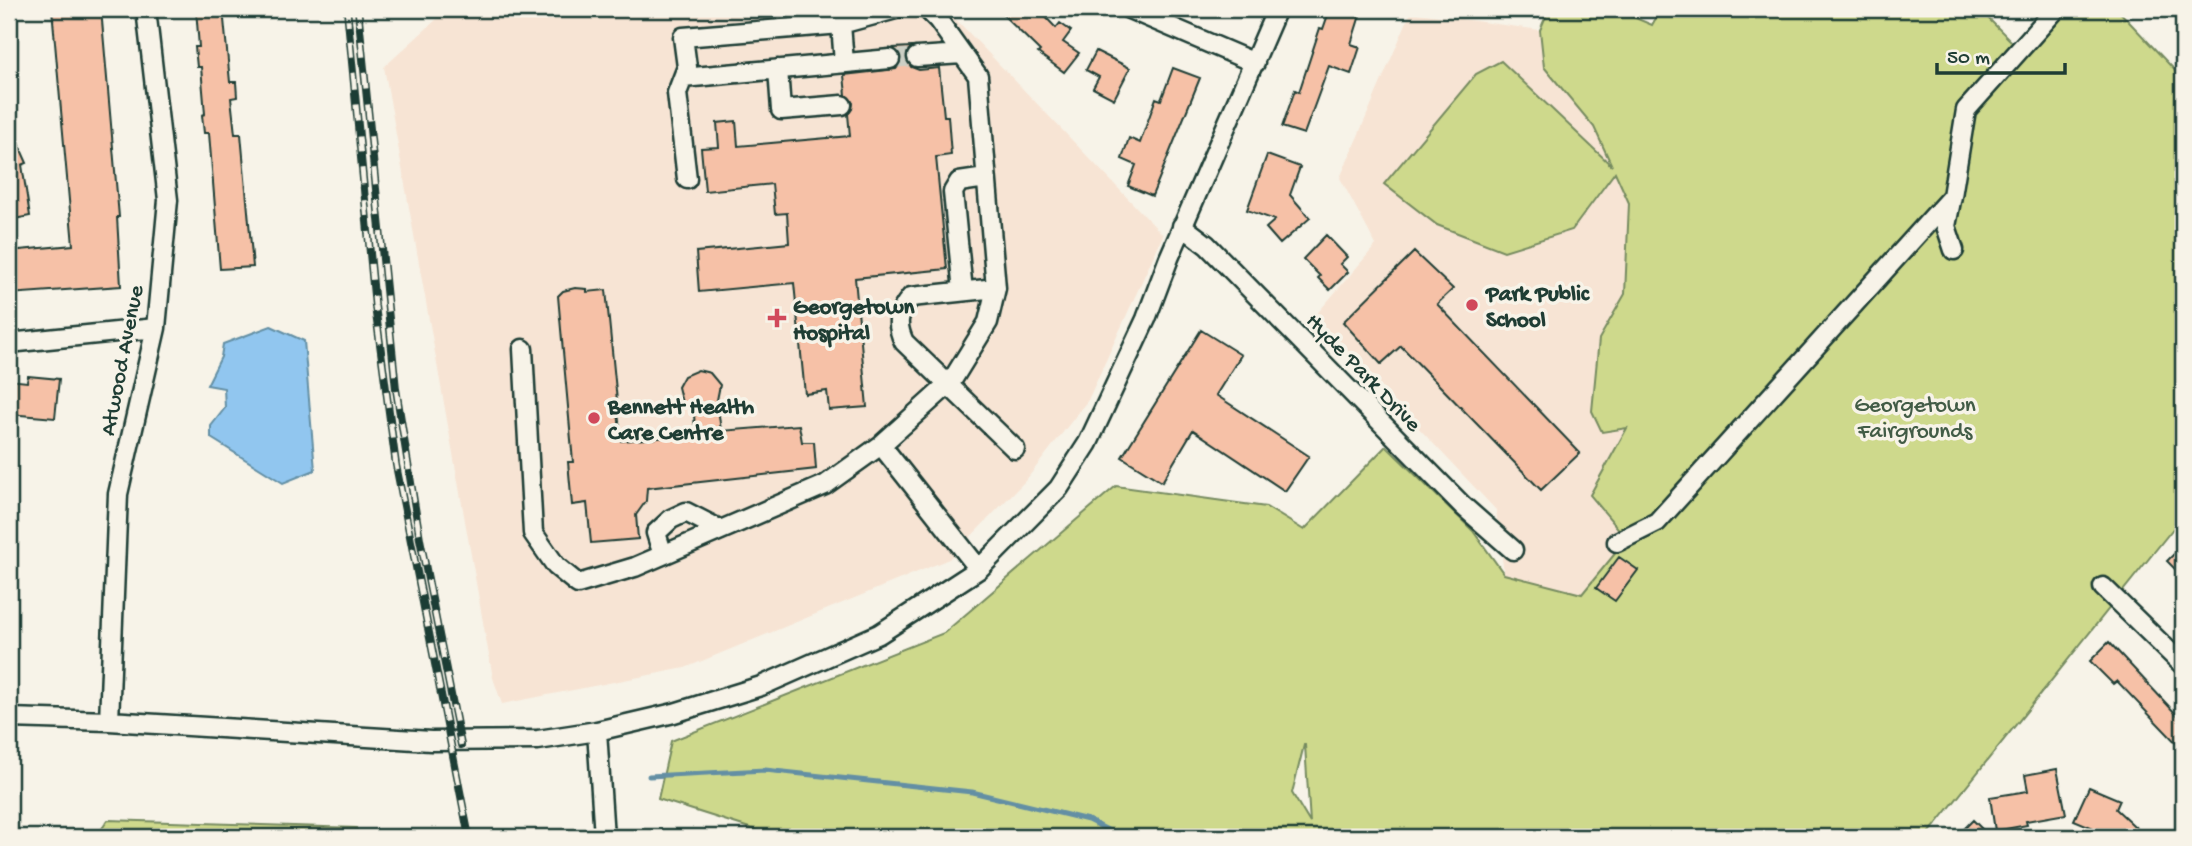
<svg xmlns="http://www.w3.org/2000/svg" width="2192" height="846" font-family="'Gochi Hand',sans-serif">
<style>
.built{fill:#f7e4d4}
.green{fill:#ced98c;stroke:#768b60;stroke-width:2;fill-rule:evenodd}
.water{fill:#91c6ef;stroke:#638fa4;stroke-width:2}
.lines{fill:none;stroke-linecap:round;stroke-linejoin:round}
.stream{stroke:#638fa4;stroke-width:5}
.building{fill:#f6c1a7;stroke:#1f3d34;stroke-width:2}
.minor-tunnel{stroke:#cccfc4;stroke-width:18;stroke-dasharray:18 9;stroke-linecap:butt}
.minor-casing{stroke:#1f3d34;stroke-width:23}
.minor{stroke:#f7f3e8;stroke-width:18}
.rail-casing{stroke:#1f3d34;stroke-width:8}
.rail{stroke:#f7f3e8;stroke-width:5;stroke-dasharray:16;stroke-linecap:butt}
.poi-dot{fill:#d1495b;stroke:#f7f3e8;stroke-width:2.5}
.labels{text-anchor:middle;stroke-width:7;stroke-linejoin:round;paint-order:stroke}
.poi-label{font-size:23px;font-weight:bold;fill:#1f3d34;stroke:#f7f3e8;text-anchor:start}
.street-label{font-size:23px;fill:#1f3d34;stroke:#f7f3e8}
.park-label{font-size:23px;fill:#425c46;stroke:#f7f3e8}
</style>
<rect width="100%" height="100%" fill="#f7f3e8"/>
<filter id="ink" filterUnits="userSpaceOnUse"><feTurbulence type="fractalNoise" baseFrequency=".0143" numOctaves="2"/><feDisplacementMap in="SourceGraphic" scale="14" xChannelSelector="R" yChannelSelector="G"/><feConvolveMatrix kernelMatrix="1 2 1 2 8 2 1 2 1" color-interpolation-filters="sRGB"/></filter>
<g filter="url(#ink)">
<path class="built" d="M448,9H946L1163,235L1088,400L1026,480L949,559L685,668L502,704L493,678L384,67Z
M1411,12L1540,30L1544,67L1594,127L1629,203L1625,294L1648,389L1627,539L1582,594L1504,574L1496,510L1314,317L1376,245L1340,178Z"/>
<path class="green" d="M1549,9H1614L1652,25L1661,9H1979L2014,44L2056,9H2117L2183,79V516L1926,837H778L658,799L671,741L944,633L1116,486L1266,507L1304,530L1386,446L1473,531L1504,574L1582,594L1627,539L1590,495L1627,428L1602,432L1592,411L1599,339L1625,294L1629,203L1615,172L1572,230L1504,251L1437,225L1384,184L1476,74L1501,61L1612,166L1594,127L1544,67L1540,30ZM1304,745H1305L1310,823L1292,793Z
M108,820L356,828L359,837H96Z"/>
<path class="water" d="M271,326L304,341L315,470L283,483L211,438V426L225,408L224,388L207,385L221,357L223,344Z"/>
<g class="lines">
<path class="stream" d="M9,562L14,565
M649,776L765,770L972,792L1088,820L1121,837"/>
</g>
<path class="building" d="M52,9H101L119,217H117L121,286L9,294V251L73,245Z
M196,9H223L230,82H236L237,97L231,98L235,134H241L253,267L220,269L209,133H204L202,115L205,114L201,67H197L195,47H199Z
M997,9H1038L1056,28L1060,23L1071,31L1063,42L1079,53L1064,72L1038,53L1040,51Z
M1330,9H1362L1351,44L1360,47L1351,74L1329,66L1304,134L1282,127L1295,90L1299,92L1320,28L1323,29Z
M913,47L907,51L906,57L911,67L919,70L939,68L944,116H948L951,155L936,157L947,269L855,278L867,407L829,410L827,391L805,394L794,283L699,292L696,252L789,243L787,213L775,214L772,184L705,191L701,148L719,147L717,123L736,121L738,146L850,136L848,114L852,109L853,103L846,95L844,75L896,69L900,64L901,57L894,48Z
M1096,51L1130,68L1114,99L1093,88L1099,77L1086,70Z
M1173,68L1200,78L1152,196L1128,186L1136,165L1122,159L1129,138L1140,143L1156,98L1161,100Z
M9,121L14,132H16L18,143L27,163L22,165L30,216L9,220Z
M1267,155L1300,167L1290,195L1310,218L1280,244L1266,228L1275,220L1247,210Z
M1326,235L1347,257L1340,264L1348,272L1330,290L1318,278L1320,276L1303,259Z
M1414,252L1453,289L1437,304L1580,453L1541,490L1401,346L1381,364L1343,322Z
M575,288L587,289V292L606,290L621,441L695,435L694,411L682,403L678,387L684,376L698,370L710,373L720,385L717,400L721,431L799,425L802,442H814L816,469L647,488L646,501L636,515L638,539L591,543L587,503L572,505L568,462H573L558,296L563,291Z
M1201,330L1241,355L1216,395L1309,456L1285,491L1193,430L1162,482L1122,457Z
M28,376L59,379L55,418L9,414V380L27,382Z
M2183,545V577L2167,561Z
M1619,557L1638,570L1615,601L1596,588Z
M2109,642L2177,715L2183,709V750L2117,681L2113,684L2090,661Z
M2057,769L2066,814L2026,821L2027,825L1995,831L1990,797L2028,791L2025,775Z
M2089,787L2120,800L2116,809L2146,837H2105L2096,829L2074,820Z
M1973,820L1990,837H1956Z"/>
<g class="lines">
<path class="minor-tunnel" d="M890,59L917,57"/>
<g class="minor-casing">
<path id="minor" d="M1129,9L1255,63
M841,24L844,63
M917,57L962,54
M778,69L781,110L842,105
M683,78L890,59
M687,179L677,93L687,67L683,37L841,24L896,9
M1952,196L1946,226L1954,250
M1182,226L1207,245L1463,506L1513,550
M996,288L911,297C898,313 895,323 904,342L1015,449
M963,291L953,192L959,182L986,178
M9,343L156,328
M523,349L533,533L556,566L578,584L635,567L825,485L881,445L951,382L988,322L996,288L978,76L938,20L927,9
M881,445L979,569
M1617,542L1657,522L1952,196L1966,110L2056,9
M663,555L656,533L671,519L686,512L721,530
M2103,587L2183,665
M9,718L109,721L431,741L538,740L597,731L674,713L761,686L879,634L979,569L1059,488L1088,443L1146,319L1169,258L1277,9
M109,721L118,494L156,328L168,200L146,9
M597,731L604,837"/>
</g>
<use href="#minor" class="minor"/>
<g class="rail-casing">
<path id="rail" d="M347,9L375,306L396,465L469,837
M358,9L396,389L420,539L461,745"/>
</g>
<use href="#rail" class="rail"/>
</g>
</g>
<g class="poi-dot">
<circle cx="1472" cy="305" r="7"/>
<path d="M773.5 307.5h7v7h7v7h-7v7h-7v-7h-7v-7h7z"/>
<circle cx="594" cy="418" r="7"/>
</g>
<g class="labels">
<g class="poi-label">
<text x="1486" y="300">Park Public<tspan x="1486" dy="26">School</tspan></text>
<text x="793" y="313">Georgetown<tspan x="793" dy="26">Hospital</tspan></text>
<text x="608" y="413">Bennett Health<tspan x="608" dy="26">Care Centre</tspan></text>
</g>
<g class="street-label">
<text transform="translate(120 360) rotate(-79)" y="8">Atwood Avenue</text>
<text transform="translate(1365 371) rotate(46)" y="8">Hyde Park Drive</text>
</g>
<g class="park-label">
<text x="1915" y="411">Georgetown<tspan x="1915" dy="26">Fairgrounds</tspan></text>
</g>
</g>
<rect width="2192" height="846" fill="none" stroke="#f7f3e8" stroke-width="35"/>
<rect x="18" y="18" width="2157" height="811" fill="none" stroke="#1f3d34" stroke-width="2.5" filter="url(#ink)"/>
<path d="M1937 63v10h128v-10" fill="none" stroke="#1f3d34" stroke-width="3.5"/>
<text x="1947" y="63" font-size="21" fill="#1f3d34" stroke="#f7f3e8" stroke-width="5" paint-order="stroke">50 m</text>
</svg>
